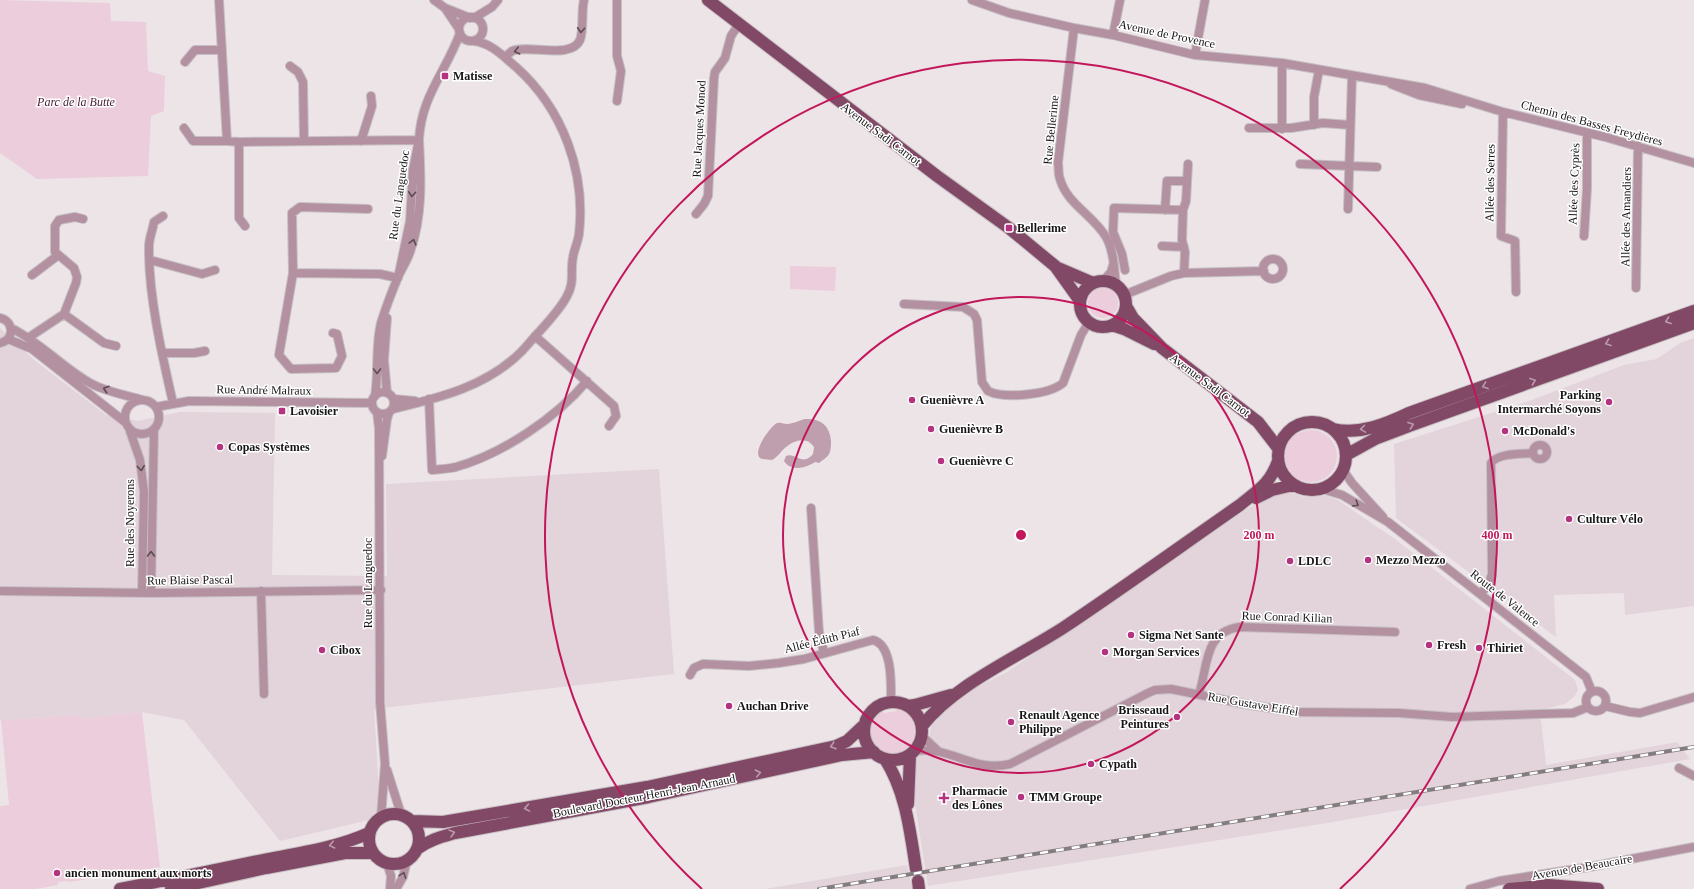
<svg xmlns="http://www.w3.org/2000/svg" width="1694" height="889" font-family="'Times New Roman',serif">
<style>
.built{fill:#e3d3da}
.green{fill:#eccddb}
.water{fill:#bf9fae}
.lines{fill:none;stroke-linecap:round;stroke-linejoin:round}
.street-casing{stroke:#c6bfc2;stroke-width:10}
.primary-casing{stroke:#c6bfc2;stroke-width:14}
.street{stroke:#b391a1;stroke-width:8}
.primary{stroke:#824967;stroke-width:12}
.rail-casing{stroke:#837d7f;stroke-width:4}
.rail{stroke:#fff;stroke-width:2.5;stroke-dasharray:8;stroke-linecap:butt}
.oneway{stroke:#5d4c54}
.oneway2{stroke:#ba9bab}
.ring{fill:none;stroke:#c2185b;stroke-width:2}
.poi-dot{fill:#b33380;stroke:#fff;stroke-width:1.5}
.labels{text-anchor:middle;stroke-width:3;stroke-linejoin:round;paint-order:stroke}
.street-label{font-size:12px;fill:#171415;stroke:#fff}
.poi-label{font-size:12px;font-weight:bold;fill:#171415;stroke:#fff;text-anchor:start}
.park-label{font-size:12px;font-style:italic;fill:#451b32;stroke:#fff}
.centre{fill:#c2185b;stroke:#fff;stroke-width:2}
.ring-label{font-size:12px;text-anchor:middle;font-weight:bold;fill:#c2185b;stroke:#fff;stroke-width:3;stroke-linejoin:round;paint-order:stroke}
</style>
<rect width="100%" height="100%" fill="#ede4e8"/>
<path class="built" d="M0,328L33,359L106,415L138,421L180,412L275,413L272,575L387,576L386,484L659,469L674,674L374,709L380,808L375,816L369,820L280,841L184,720L142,712L80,719L79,715L0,720Z
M1694,338V606L1625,615L1624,593L1554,595L1556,637L1396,518L1394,444L1529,401L1624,365L1657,359L1680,343Z
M1286,491L1304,497L1326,496L1338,500L1399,542L1575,680L1578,690L1574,697L1565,704L1540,710L1546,765L1677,742L1690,759L1327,823L928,886L914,798L913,766L918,756L924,753L934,743L930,737V731L933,719L960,696L1007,672L1247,509L1274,494Z
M907,865L912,889H765Z"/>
<path class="green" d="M0,0L110,3L111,21L146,22L148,71L165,76L164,111L151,116L148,176L37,179L0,153Z
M790,266L836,267L835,291L790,289Z
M1088 303a15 15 0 1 1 30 0a15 15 0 1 1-30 0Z
M1285 456a26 26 0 1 1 52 0a26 26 0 1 1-52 0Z
M897,709C933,718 908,769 880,749C874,745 870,738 870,731C871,722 875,715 883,711L884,713L896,711Z
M142,712L160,867L70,882L68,881L58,882V885L36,889H0V806L9,805L1,720L79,715L80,719Z"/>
<path class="water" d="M805,419C821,418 830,426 831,441C831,445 831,451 829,454C827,458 822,460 819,463L815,462C806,468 791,472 784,461L786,456C796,452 802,467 813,454L814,447C807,436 794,440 786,447C781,451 778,457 772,460C769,459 762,460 760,458C752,451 771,426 777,423C781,422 784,424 787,424C793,424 800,420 805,419Z"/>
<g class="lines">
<g class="street-casing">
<path id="street" d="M219,0L227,141L239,142L419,140C421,96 446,72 460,33
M434,0L445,8L470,18
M617,0V56L621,71L617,101
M972,0L1009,13L1074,28L1113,35L1195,55L1282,63L1425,88L1503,112L1605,137L1694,163
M445,8L459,29
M459 29a12 12 0 1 1 24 0a12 12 0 1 1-24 0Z
M474,18L492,7L498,0
M1074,28L1058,163C1059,168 1058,174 1060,179C1067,204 1093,215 1106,237C1114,251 1114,269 1116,285
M1113,35L1120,0
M1195,55L1205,0
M505,57C507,55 510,53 512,51C529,44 571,60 580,40C584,30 581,12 584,0
M185,62L195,50H222
M1282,63V129
M290,66L298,72L303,82L304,141
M1391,84L1419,95L1462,104
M1503,112L1501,236L1515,241L1516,292
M1314,125V97L1319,70
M184,128L193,141H227
M1249,128H1291L1323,123L1350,125
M361,141L372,106L371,96
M239,142V218L245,226
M1300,164L1377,167
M1348,209L1352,76
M1165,210L1167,181H1187
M1183,210L1186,201L1188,164
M696,214L704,204L708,196L714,78L715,72L725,58L731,36L739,24
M163,216L154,222C153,229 149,238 149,246C148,294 162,355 173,403
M1584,236L1587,189V133
M1162,246L1184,247
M1263 269a10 10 0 1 1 20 0a10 10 0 1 1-20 0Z
M150,260L202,274L215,270
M1125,270L1122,254L1113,232L1114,208L1183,210L1182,240L1185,252L1184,273
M293,273L292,213L300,207L368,209
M32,275L57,256
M1103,281L1111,272L1113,265
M1636,288L1638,146
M1124,295L1171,276L1184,273L1264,271
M904,304L963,307L974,314L977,320L982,382L988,391C1004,399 1049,395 1063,383L1081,335L1089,322
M64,314L104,343L116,346
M0,318C14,321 15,340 0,343
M387,318L384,360L387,393
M11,328C40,342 62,367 90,383C106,392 126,395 143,400
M333,333L337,334L342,356L336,368L291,369L279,355L293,273L380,274L398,278
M535,336L614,406L616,416L609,426
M28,338L64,314L76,283L77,277L74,268L55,252V226L59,220L75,217L83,219
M8,339L32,349L125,422
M162,353H194L205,351
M372 403a11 11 0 1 1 22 0a11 11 0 1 1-22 0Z
M375,396C379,371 375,347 381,323C385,310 393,289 398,277C402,268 407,261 410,252C423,216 421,177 419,140L413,170L410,221L398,278
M394,399L415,401
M429,399L432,470C440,469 448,469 456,467C502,454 556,418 587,381
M125 417a17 17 0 1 1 34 0a17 17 0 1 1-34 0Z
M156,407L189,401L372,403
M393,409C438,398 486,387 521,352C527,346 533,338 539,332C549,321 561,308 567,296C575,282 570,271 573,257C574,250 578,242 579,234C586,172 563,109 516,67C503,56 491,43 474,41
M377,412L379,429L380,702L385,764L381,817
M130,431L140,460L144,492L142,593
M1533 452a7 7 0 1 1 14 0a7 7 0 1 1-14 0Z
M382,456L387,419L389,413
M1343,470L1352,483L1383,517
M1322,489L1342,495L1388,522L1586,677L1592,692
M811,508L819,632L824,653
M0,591L151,593L381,590
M261,591L264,694
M151,593L154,429
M1481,594L1489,583L1492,574L1491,463C1498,453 1521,454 1533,453
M690,675L694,668L703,664L749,666L779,663L804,659L873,640C893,645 891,685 891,702
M1586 701a10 10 0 1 1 20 0a10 10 0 1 1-20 0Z
M1199,694C1208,666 1204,632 1239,627L1395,632
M1605,706L1630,712L1640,713L1694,697
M922,736L937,750
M914,751C951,745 972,773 1010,764L1148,693L1155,690L1171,689L1244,704L1295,712L1399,713L1452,717L1573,713L1588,707
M1679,768L1694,776
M387,770L401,814
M387,863L391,876L390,889
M396,889L403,877L407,860
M1470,889L1499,881L1589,867L1694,847"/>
</g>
<g class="primary-casing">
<path id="primary" d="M708,0L937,176L1009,228L1055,266L1080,301
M1058,268L1093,283
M1080 304a23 23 0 1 1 46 0a23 23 0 1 1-46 0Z
M1126,306L1133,318L1162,348L1258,422L1278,448
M1112,325L1124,329L1154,344
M1278 456a34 34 0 1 1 68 0a34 34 0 1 1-68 0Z
M1333,429C1360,435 1386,424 1409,413L1694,311
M1346,455L1375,439L1412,425L1694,323
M1256,498L1272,490L1293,485
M864 731a29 29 0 1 1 58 0a29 29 0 1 1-58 0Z
M908,706L915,705L951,695
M922,726C955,684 1018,657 1063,628C1123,588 1181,546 1240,505C1258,490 1270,484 1278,461
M885,759C906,792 910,831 916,869
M908,804L910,755
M369 839a25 25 0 1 1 50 0a25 25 0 1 1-50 0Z
M412,821L443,822L647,787L836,746L847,741L864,725
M417,849C429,840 441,837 455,833L649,797L842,755L874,752
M918,881L919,889
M120,889C168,880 216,870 263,860C299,853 336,848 369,833
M171,889L266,868L345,853H373
M1509,889L1548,885L1598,889"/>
</g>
<use href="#street" class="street"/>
<use href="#primary" class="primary"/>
<g class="rail-casing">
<path id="rail" d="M819,889L1694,747"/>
</g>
<use href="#rail" class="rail"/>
</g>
<defs><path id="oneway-chevron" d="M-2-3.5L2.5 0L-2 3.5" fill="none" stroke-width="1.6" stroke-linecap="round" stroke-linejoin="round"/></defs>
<g class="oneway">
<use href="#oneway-chevron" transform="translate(581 30) rotate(94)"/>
<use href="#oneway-chevron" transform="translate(517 51) rotate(167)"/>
<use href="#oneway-chevron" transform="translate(412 194) rotate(94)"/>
<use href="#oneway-chevron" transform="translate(413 242) rotate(-75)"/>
<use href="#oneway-chevron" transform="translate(377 371) rotate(90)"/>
<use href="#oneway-chevron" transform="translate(106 389) rotate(-162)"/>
<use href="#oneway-chevron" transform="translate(141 468) rotate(83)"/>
<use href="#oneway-chevron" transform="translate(1356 504) rotate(31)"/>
<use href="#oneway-chevron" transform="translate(151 554) rotate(-89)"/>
<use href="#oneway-chevron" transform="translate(403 875) rotate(-70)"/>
</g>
<g class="oneway2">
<use href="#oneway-chevron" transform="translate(1668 321) rotate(160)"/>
<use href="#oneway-chevron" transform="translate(1608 343) rotate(160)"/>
<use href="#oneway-chevron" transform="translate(1533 381) rotate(-20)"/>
<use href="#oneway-chevron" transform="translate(1485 386) rotate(160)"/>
<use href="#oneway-chevron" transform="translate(1411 425) rotate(-20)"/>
<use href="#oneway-chevron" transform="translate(1363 429) rotate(171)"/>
<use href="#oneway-chevron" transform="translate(833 746) rotate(162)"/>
<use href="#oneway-chevron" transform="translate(758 773) rotate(-12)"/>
<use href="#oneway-chevron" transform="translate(527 808) rotate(170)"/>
<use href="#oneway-chevron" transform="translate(452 833) rotate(-15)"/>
<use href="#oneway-chevron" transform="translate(332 845) rotate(168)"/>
</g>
<g class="ring">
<circle cx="1021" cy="535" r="238"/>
<path d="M702 889A476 476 0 1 1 1340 889"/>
</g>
<g class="poi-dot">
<rect x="441" y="72" width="8" height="8" rx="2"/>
<rect x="1005" y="224" width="8" height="8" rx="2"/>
<circle cx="912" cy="400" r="4"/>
<circle cx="1609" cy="402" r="4"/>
<rect x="278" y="407" width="8" height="8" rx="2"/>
<circle cx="931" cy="429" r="4"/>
<circle cx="1505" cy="431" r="4"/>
<circle cx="220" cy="447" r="4"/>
<circle cx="941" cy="461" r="4"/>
<circle cx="1569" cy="519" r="4"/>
<circle cx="1368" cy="560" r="4"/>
<circle cx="1290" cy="561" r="4"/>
<circle cx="1131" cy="635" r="4"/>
<circle cx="1429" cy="645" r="4"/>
<circle cx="1479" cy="648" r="4"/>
<circle cx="322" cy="650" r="4"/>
<circle cx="1105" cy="652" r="4"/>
<circle cx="729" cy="706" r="4"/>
<circle cx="1177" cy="717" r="4"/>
<circle cx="1011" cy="722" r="4"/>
<circle cx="1091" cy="764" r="4"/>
<circle cx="1021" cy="797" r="4"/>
<path d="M942 792h4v4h4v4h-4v4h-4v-4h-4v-4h4z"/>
<circle cx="57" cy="873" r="4"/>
</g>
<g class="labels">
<g class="street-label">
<text transform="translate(1167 34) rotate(12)" y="4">Avenue de Provence</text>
<text transform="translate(1592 123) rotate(15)" y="4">Chemin des Basses Freydières</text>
<text transform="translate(699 129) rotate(-87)" y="4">Rue Jacques Monod</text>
<text transform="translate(1051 130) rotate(-84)" y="4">Rue Bellerime</text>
<text transform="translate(881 134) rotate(37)" y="4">Avenue Sadi Carnot</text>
<text transform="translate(1490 183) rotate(-89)" y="4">Allée des Serres</text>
<text transform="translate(1574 184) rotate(-88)" y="4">Allée des Cyprès</text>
<text transform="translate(399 195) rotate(-82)" y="4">Rue du Languedoc</text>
<text transform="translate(1626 217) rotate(-89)" y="4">Allée des Amandiers</text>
<text transform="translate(1210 385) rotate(37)" y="4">Avenue Sadi Carnot</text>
<text transform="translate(264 390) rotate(1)" y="4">Rue André Malraux</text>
<text transform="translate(130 523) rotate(-90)" y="4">Rue des Noyerons</text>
<text transform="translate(190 580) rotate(-1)" y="4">Rue Blaise Pascal</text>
<text transform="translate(368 583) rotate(-90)" y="4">Rue du Languedoc</text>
<text transform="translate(1505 598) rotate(38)" y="4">Route de Valence</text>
<text transform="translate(1287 617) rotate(2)" y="4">Rue Conrad Kilian</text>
<text transform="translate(822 640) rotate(-14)" y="4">Allée Édith Piaf</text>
<text transform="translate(1253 704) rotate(10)" y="4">Rue Gustave Eiffel</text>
<text transform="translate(644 796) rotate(-11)" y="4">Boulevard Docteur Henri-Jean Arnaud</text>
<text transform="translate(1582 867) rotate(-10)" y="4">Avenue de Beaucaire</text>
</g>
<g class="poi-label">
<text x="453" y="80">Matisse</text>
<text x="1017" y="232">Bellerime</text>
<text x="1601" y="399" text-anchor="end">Parking<tspan x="1601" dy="14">Intermarché Soyons</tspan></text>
<text x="920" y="404">Guenièvre A</text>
<text x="290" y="415">Lavoisier</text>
<text x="939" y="433">Guenièvre B</text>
<text x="1513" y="435">McDonald's</text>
<text x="228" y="451">Copas Systèmes</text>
<text x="949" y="465">Guenièvre C</text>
<text x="1577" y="523">Culture Vélo</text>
<text x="1376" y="564">Mezzo Mezzo</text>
<text x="1298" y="565">LDLC</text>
<text x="1139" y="639">Sigma Net Sante</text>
<text x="1437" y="649">Fresh</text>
<text x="1487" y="652">Thiriet</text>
<text x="330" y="654">Cibox</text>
<text x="1113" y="656">Morgan Services</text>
<text x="737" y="710">Auchan Drive</text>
<text x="1169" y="714" text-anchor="end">Brisseaud<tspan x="1169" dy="14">Peintures</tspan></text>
<text x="1019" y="719">Renault Agence<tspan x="1019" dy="14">Philippe</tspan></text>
<text x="1099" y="768">Cypath</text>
<text x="952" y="795">Pharmacie<tspan x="952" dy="14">des Lônes</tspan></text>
<text x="1029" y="801">TMM Groupe</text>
<text x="65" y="877">ancien monument aux morts</text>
</g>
<g class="park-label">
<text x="76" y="106">Parc de la Butte</text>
</g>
</g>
<circle cx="1021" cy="535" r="6" class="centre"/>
<g class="ring-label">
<text x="1259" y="539">200 m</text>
<text x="1497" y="539">400 m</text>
</g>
</svg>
